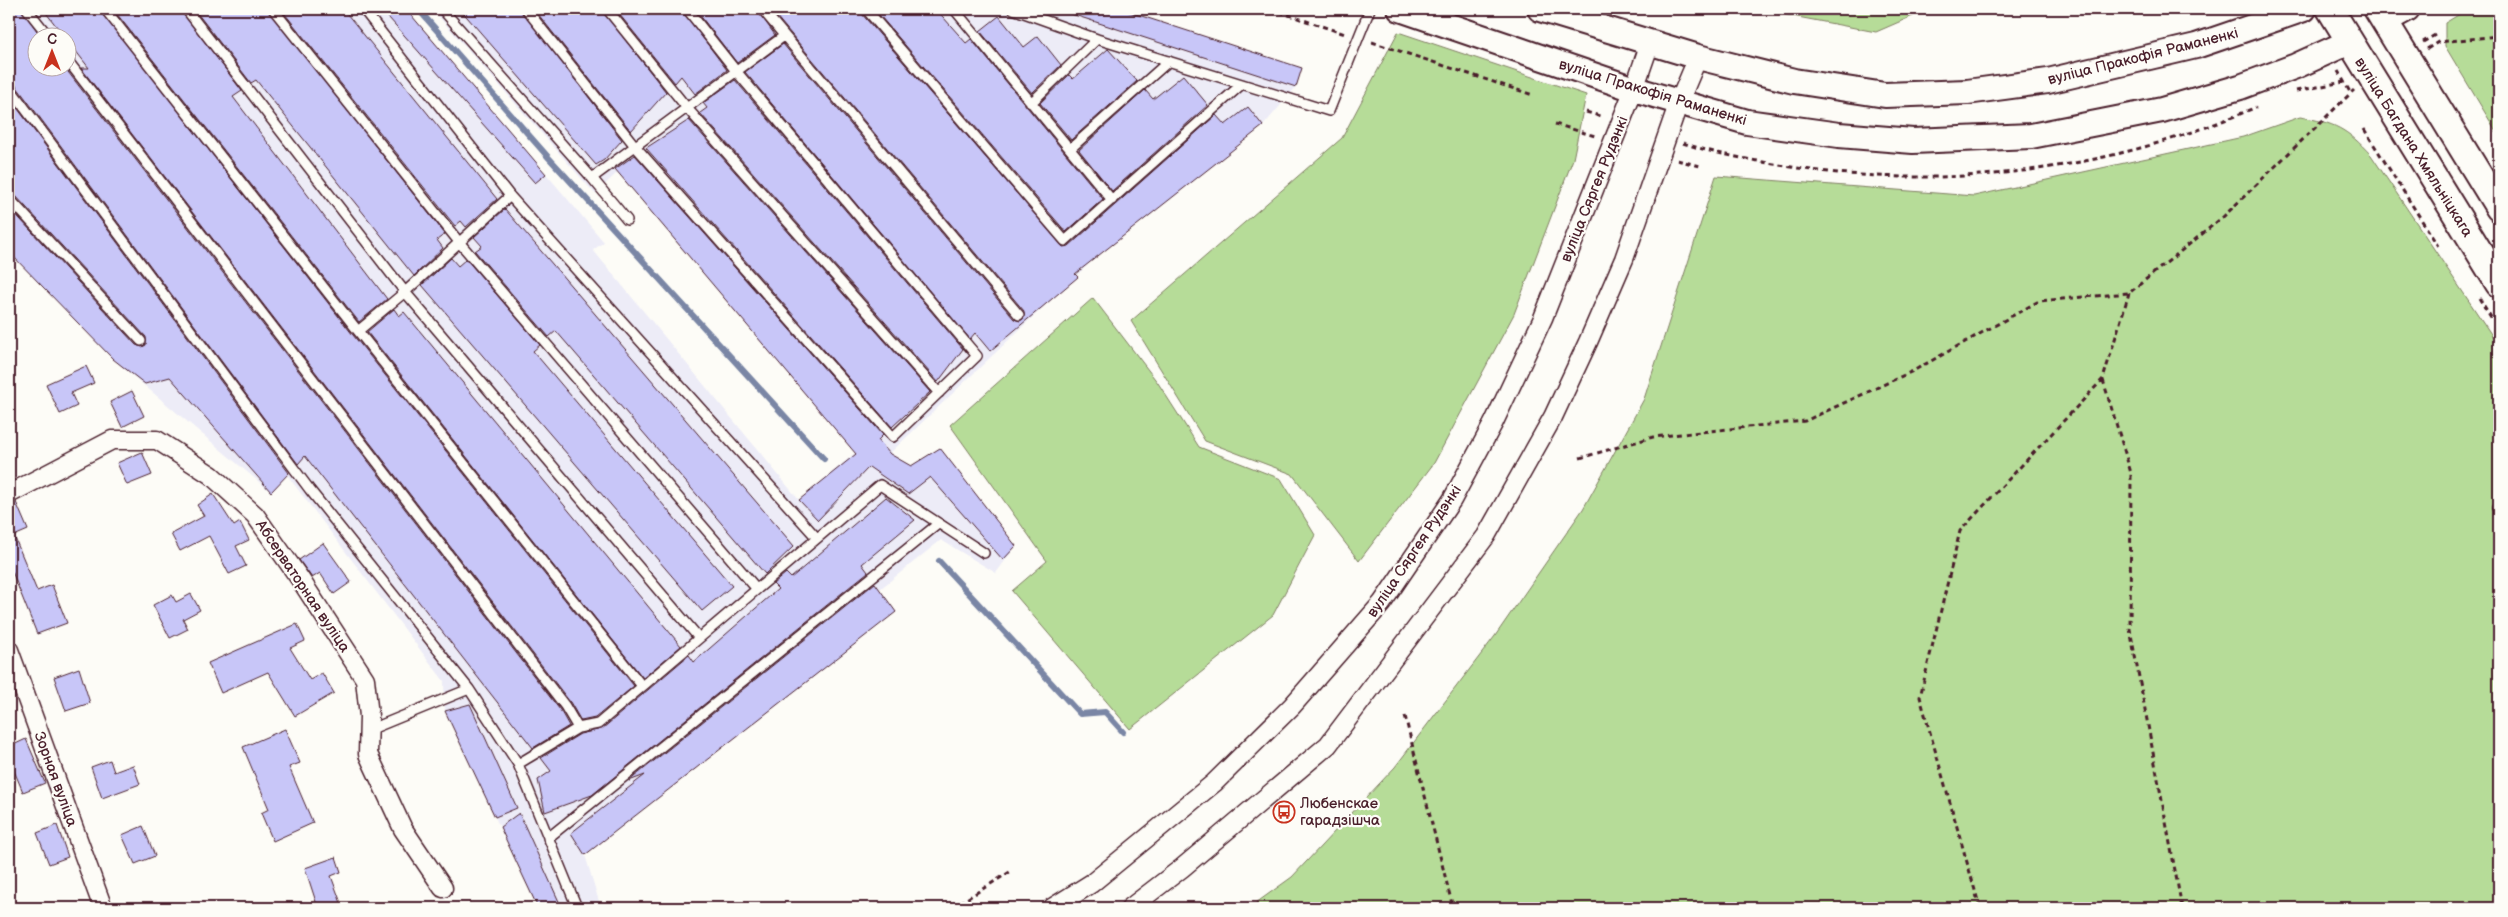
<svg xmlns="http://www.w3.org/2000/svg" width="2508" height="917" font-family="'Balsamiq Sans',sans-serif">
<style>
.built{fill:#edecf7;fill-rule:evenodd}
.green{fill:#b6dc98;stroke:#807e62}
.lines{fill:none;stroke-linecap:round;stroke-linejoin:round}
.stream{stroke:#7a86a5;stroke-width:6}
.building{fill:#c8c6f8;stroke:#4a1f2b}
.lane-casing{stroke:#4a1f2b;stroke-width:12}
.street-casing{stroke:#4a1f2b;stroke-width:21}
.secondary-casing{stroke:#4a1f2b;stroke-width:28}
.primary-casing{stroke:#4a1f2b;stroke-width:30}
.path{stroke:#4a1f2b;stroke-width:3;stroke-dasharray:5 4;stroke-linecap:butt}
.lane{stroke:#fdfcf7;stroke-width:9}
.street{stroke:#fdfcf7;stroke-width:18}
.secondary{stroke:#fdfcf7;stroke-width:24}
.primary{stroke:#fdfcf7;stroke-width:26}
.labels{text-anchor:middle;stroke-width:4.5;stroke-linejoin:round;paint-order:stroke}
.street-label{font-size:15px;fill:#4a1f2b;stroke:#fdfcf7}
.poi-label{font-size:15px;fill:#4a1f2b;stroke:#fdfcf7;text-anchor:start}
</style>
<rect width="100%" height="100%" fill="#fdfcf7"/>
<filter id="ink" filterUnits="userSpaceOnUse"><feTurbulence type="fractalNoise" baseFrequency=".02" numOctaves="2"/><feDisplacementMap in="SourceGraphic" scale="10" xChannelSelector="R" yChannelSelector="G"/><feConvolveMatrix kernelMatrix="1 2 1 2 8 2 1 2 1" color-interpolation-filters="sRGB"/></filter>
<g filter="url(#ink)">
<path class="built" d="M9,9H406L604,242L593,250L799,500L855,453L618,172L595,194L432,9H1120L1302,68L1296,87L1263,126L1097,256L890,453L911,466L940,448L1016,546L996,573L941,540L880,589L585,855L601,908H538L445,711L444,681L287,475L271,492L113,359L9,252ZM38,38H68V68H38Z"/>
<path class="green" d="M1756,9H1921L1922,12L1876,32Z
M2468,9H2499V136L2445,46V23Z
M1398,32L1586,95L1573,159L1514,314L1434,463L1359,561L1292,474L1205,441L1131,321L1342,138Z
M2300,117C2335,123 2346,128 2371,155L2499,346V908H1249L1292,877L1395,767L1495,636L1583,509L1644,399L1716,176L1974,196L2243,137Z
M1093,298L1158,383L1199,447L1281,479L1315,535L1273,615L1130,729L1012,591L1047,561L950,425Z"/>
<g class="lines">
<path class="stream" d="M418,9L549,158L824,459
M939,561L1080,714L1105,712L1123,732"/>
</g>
<path class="building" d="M9,9H21L38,32V68H65L560,710L569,726L533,748L305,456L298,464L14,83L9,81Z
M43,9H99L353,335L634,686L595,718L581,721L570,702L81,68H89Z
M113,9H180L242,91L233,97L387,299L359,322Z
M194,9H267L445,234L437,240L443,248L414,276L256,80L251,83Z
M281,9H343L497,199L466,227L461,221L455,226Z
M381,9H406L546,174L535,183Z
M460,9H520L622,140L604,160L596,165Z
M534,9H601L666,92L631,131Z
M615,9H681L727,70L695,94L681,76L675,83Z
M695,9H756L775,35L737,63Z
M770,9H860L861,13L1063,247L1069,246L1216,115L1225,125L1248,107L1263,126L1075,274L1078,277L990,351L975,333L970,339L745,72L783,44L1014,319L1020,321L1023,319L1024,311Z
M874,9H936L966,43L971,39L1103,199L1066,232Z
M1066,9H1120L1302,68L1296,87L1065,12Z
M999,16L1024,47L1038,36L1061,65L1032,93L980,31Z
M1108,49L1137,81L1071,140L1040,103L1069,75L1073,79Z
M1183,75L1208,105L1112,191L1079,150L1145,90L1153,99Z
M735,80L963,349L938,382L700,113L707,108L703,103Z
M9,97L289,473L271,492L170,377L145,384L113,359L9,252V207L136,345L142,347L146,345V337L14,194L9,192Z
M689,120L930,392L892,427L646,148Z
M635,155L883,435L878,440L890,454L911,466L940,448L1016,546L1003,560L930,477L908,494L869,467L818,520L799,500L856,454L615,169Z
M505,209L794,546L765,574L556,331L549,337L475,251L482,246L474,237Z
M451,258L458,266L466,259L540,345L533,351L732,586L702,611L422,285Z
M394,309L399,316L404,312L681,646L643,678L367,332Z
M86,366L94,383L71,393L77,406L60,414L46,384Z
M132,391L144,416L122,427L110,402Z
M142,452L152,475L127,485L117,463Z
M213,494L234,526L240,522L249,540L236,546L246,566L229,574L209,536L180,551L171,534L204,516L197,505Z
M886,497L915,520L862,564L868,572L592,795L545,812L538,780L551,771L541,758L580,734L602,729L689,655L694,662L778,589L773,584L786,573L791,578Z
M16,502L28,530L14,536L37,591L52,585L67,623L37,634L9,564V505Z
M323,543L351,582L334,594L320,573L312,578L299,560Z
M875,583L896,612L585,855L571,833L645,775L629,781Z
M191,594L200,610L183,619L188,629L170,638L153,605L172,595L176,602Z
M297,624L305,641L290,648L310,680L322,673L334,693L295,716L268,672L221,693L208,663Z
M79,668L90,703L66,711L54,677Z
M470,704L517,808L495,817L445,711Z
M285,729L300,763L289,767L313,823L273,841L261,813L269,809L243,747Z
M26,739L45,783L23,792L9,759V747Z
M110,760L114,772L133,765L140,784L102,798L91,767Z
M519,813L556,895L562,908H538L500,827Z
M57,825L68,857L49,864L37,833Z
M143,826L155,856L135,864L122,835Z
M336,857L341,872L331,876L341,903L318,908L305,868Z"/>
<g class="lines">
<g class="lane-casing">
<path id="lane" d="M27,9L50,38
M105,9L358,331L642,686
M186,9L405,292L699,638
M273,9L459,242L756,588
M363,9L510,196L816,537
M442,9L592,178L784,36
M526,9L635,146L893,437L977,356L736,71L687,9
M607,9L687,108L939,393
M762,9L1019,315
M866,9L1065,241L1242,84
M954,9L1112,200
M1013,9L1097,39L1329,111L1370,9
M68,61L565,706L578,728L598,724L880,485L984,553
M9,87L310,490L469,689L518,764L576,905
M1031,103L1097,39
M1070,149L1169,61
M592,178L627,220
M9,198L141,341
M358,331L405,292L510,196
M2498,507L2499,506
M369,730L469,689
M518,764L578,728
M548,838L938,524"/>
</g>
<g class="street-casing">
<path id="street" d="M9,494L112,440H157L211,475L255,515L300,579L365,679L369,716L368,754L403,829L443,888
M9,650L103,908
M1052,908L1092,883L1214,783L1292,706L1382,603L1452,500L1494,422L1543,318L1634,89L1650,43
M1130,908L1182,868L1328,745L1486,536L1553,417L1588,342L1624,259L1679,102L1698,57"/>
</g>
<g class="secondary-casing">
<path id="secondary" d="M1400,9L1634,89L1747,122L1839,135L1913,141L2031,136L2162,110L2240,87L2296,66L2349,42
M1540,9L1698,57L1794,81L1885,95L1967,92L2048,81L2196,46L2304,9
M2385,21L2407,9"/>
</g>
<g class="primary-casing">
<path id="primary" d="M2330,9L2499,284
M2377,9L2499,208"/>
</g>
<path class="path" d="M1271,9L1345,34
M1372,42L1533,95
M2423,42L2435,35
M2427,49L2438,42L2499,36
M2338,71L2350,92
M2296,91L2349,81
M1586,112L1603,117
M1555,124L1595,136
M2364,129L2438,246
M1683,143C1709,152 1736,157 1763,162C1927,194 2103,175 2256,107
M1677,160L1700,166
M2479,298L2499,330
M2103,380L2131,473L2130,629L2182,908
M1580,458L1653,437L1805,421L1913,371L2039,301L2129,293L2223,217L2354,90
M1405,716L1453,908
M952,908L1013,870
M1980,908L1920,697L1960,531L2103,379L2129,293"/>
<use href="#lane" class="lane"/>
<use href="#street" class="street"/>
<use href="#secondary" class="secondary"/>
<use href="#primary" class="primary"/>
</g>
</g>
<defs>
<g id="bus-ring" transform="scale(1.125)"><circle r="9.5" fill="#fdfcf7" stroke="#c8321e" stroke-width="1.5"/><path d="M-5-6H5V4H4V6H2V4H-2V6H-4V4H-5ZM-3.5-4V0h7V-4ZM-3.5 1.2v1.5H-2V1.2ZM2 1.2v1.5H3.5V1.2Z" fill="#c8321e"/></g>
</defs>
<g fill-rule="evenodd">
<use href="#bus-ring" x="1284" y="812"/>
</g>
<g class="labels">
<g class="street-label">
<text transform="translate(2143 56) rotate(-14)" y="5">вуліца Пракофія Раманенкі</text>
<text transform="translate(1653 92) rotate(17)" y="5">вуліца Пракофія Раманенкі</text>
<text transform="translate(2414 147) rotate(58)" y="5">вуліца Багдана Хмяльніцкага</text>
<text transform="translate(1594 189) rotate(-68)" y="5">вуліца Сяргея Рудэнкі</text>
<text transform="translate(1414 551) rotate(-56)" y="5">вуліца Сяргея Рудэнкі</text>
<text transform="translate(303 586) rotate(56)" y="5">Абсерваторная вуліца</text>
<text transform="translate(56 779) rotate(70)" y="5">Зорная вуліца</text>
</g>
<g class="poi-label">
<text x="1300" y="808">Любенскае<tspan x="1300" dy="17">гарадзішча</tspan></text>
</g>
</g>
<rect width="2508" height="917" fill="none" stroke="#fdfcf7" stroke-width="30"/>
<rect x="15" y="15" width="2478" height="887" fill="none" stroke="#4a1f2b" stroke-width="2" filter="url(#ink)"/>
<g transform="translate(52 52)"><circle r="24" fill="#fdfcf7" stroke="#b5a4a5"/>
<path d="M0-4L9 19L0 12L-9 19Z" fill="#c8321e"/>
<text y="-8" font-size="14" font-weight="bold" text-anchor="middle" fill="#4a1f2b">С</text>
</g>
</svg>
